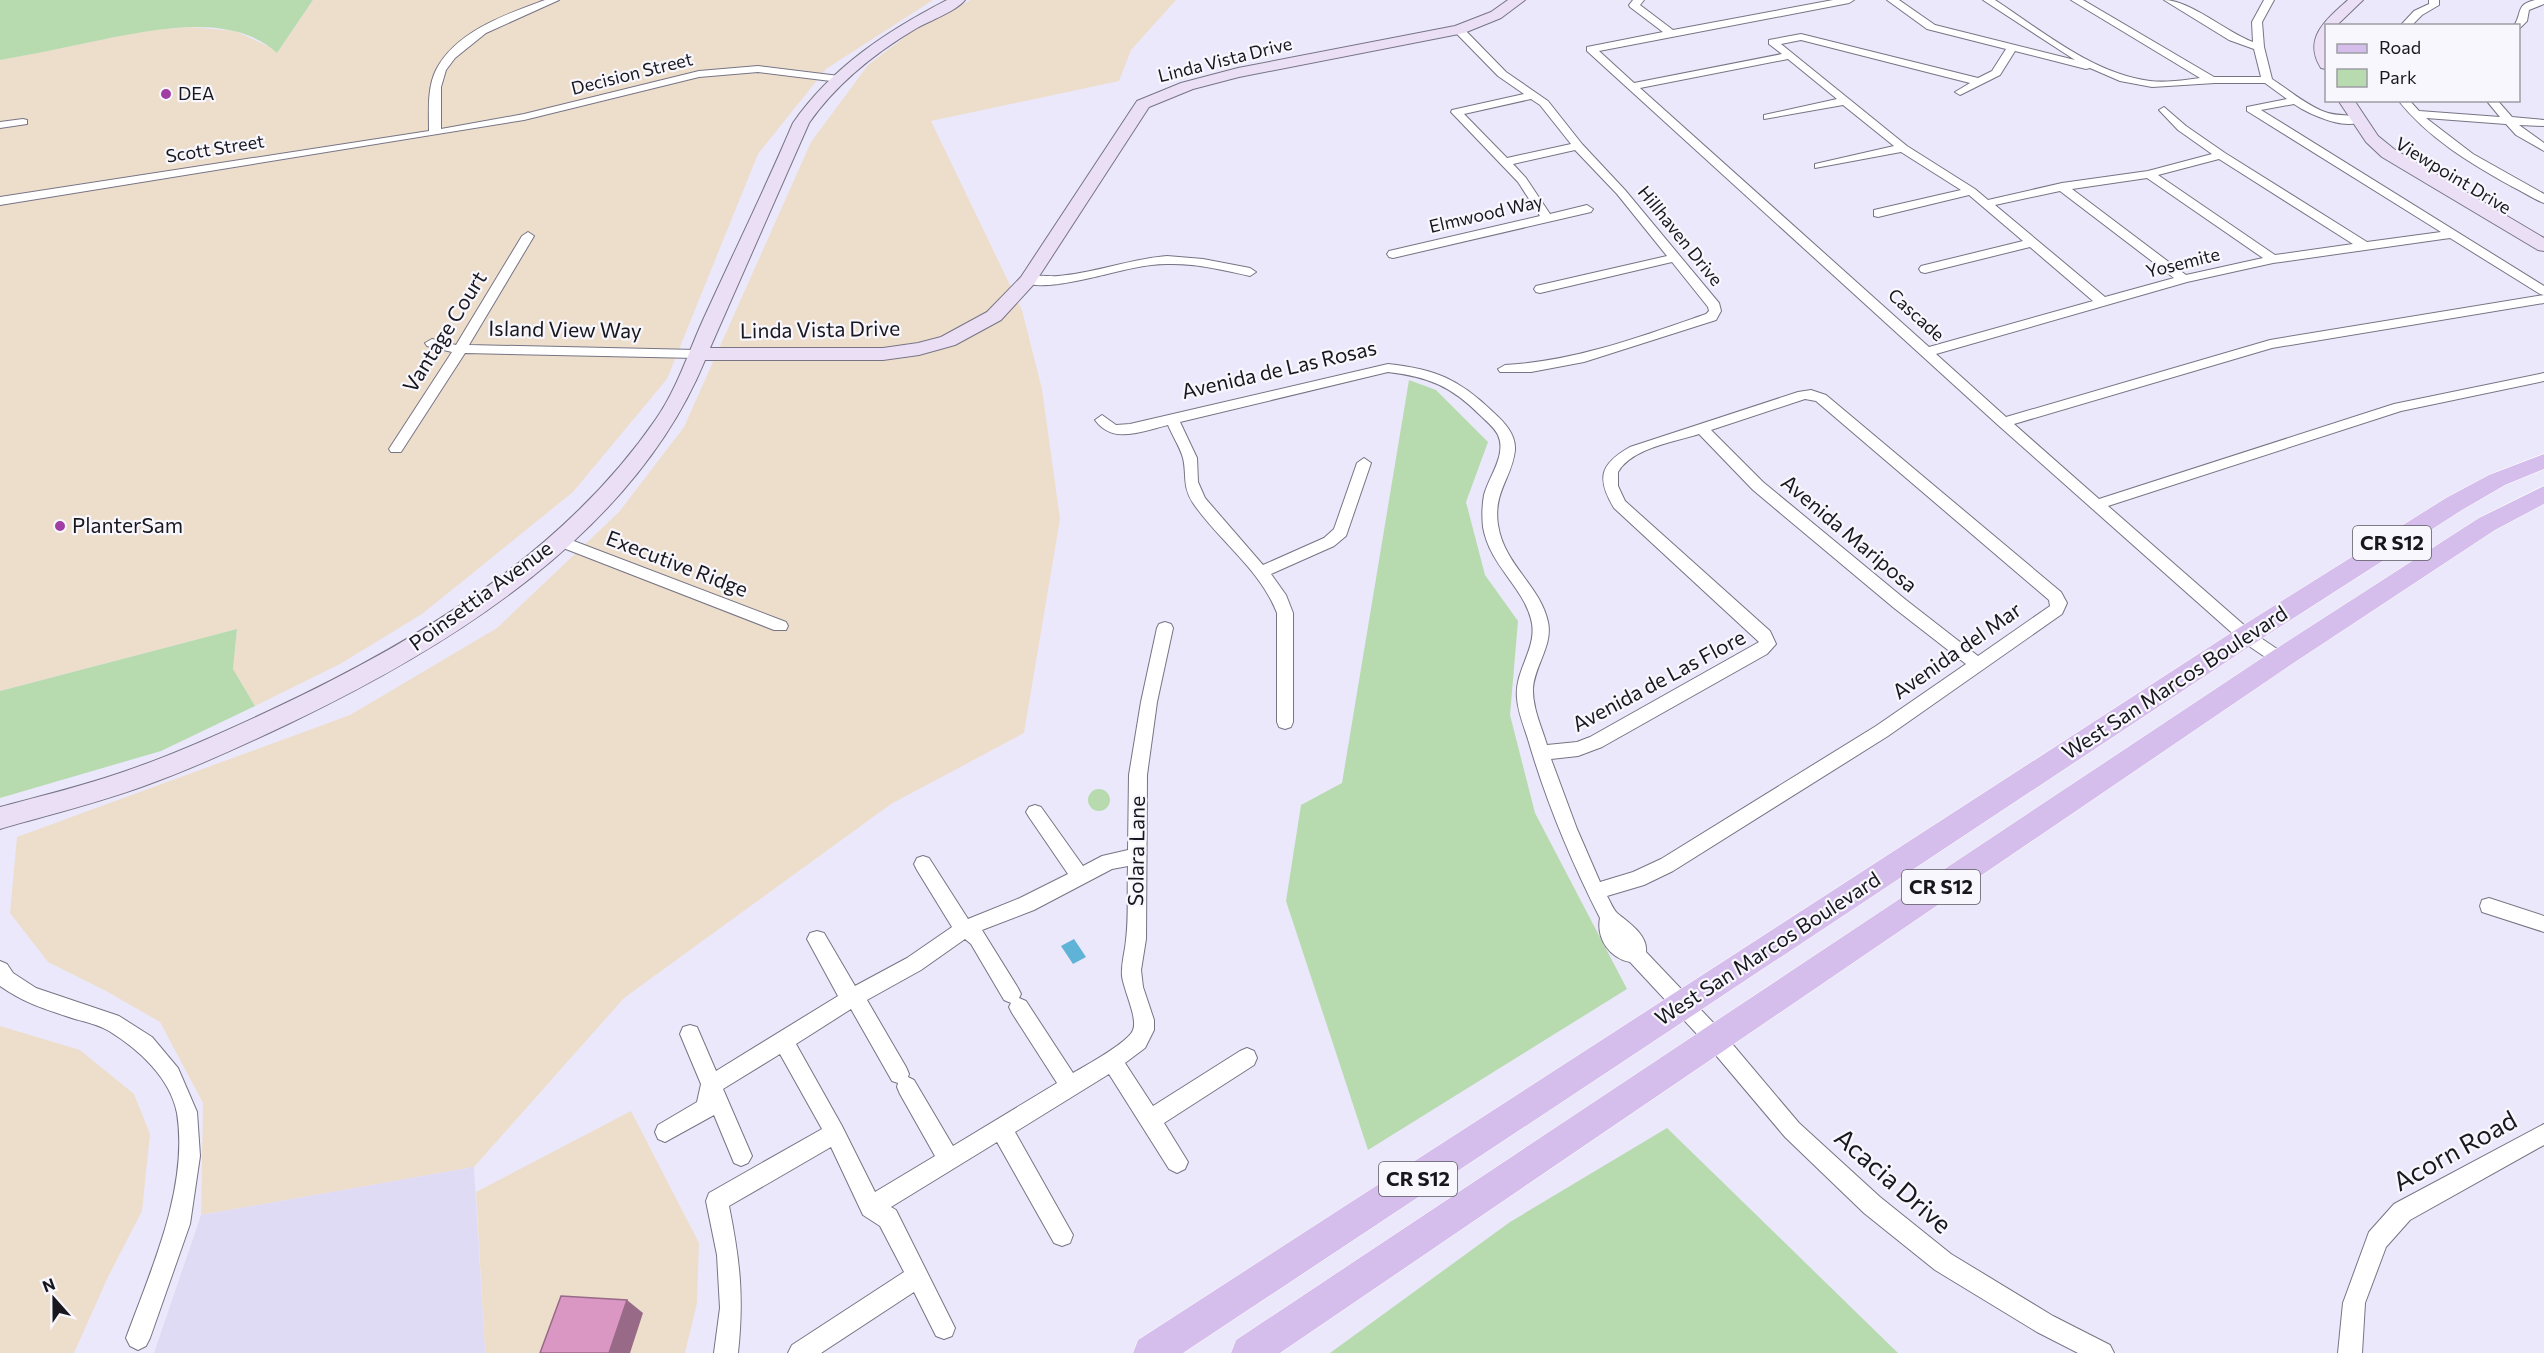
<svg xmlns="http://www.w3.org/2000/svg" width="2544" height="1353" font-family="Commissioner,sans-serif">
<style>
.commercial{fill:#eddecc}
.built{fill:#e0dbf5}
.green{fill:#b7dbaf}
.water{fill:#5eb3d7}
.lines{fill:none;stroke-linecap:round;stroke-linejoin:round}
.street-casing{stroke:#777484;stroke-width:2}
.secondary-casing{stroke:#777484;stroke-width:2}
.primary-casing{stroke:#fff;stroke-width:1}
.street{fill:#fff;fill-rule:evenodd}
.secondary{fill:#ebdff6;fill-rule:evenodd}
.primary{fill:#d6beec;fill-rule:evenodd}
.shaded-wall{fill:#996a88}
.building{fill:#da97c3;stroke:#996a88;stroke-width:1.5}
.poi-dot{fill:#a13ea4;stroke:#f8f7fe;stroke-width:2}
.labels{text-anchor:middle;stroke-width:4.5;stroke-linejoin:round;paint-order:stroke}
.far-street-label{font-size:18px;fill:#18171d;stroke:#f8f7fe}
.far-poi-label{font-size:18px;fill:#18171d;stroke:#f8f7fe;text-anchor:start}
.shield{fill:#f8f7fe;stroke:#5b5a60;stroke-width:1.5}
.shield-label{font-size:20px;font-weight:bold;fill:#18171d}
.street-label{font-size:21px;fill:#18171d;stroke:#f8f7fe}
.poi-label{font-size:21px;fill:#18171d;stroke:#f8f7fe;text-anchor:start}
.near-street-label{font-size:26px;fill:#18171d;stroke:#f8f7fe}
</style>
<rect width="100%" height="100%" fill="#ebe8fb"/>
<path class="commercial" d="M313,0H933L826,69L758,154L667,379L573,492L422,614L340,664L255,706L233,669L237,629L0,691V60L150,30L190,27L235,31L270,47L277,53Z
M971,0H1176L1131,50L1119,81L931,121L1022,310L1042,389L1060,519L1024,733L891,804L624,998L474,1167L201,1215L203,1103L160,1022L106,991L48,962L10,913L17,837L350,715L497,628L619,512L684,427L811,142L868,65L918,27Z
M0,1026L80,1050L134,1094L150,1134L142,1211L108,1277L74,1353H0Z
M631,1111L699,1243L697,1303L685,1353H485L476,1192Z"/>
<path class="built" d="M474,1167L485,1353H154L201,1215Z"/>
<path class="green" d="M0,0H313L277,53C229,9 143,32 86,43C57,49 29,55 0,60Z
M1409,380L1436,390L1488,442L1466,502L1485,575L1518,621L1510,715L1535,813L1627,989L1368,1150L1286,901L1301,805L1342,783Z
M237,629L233,669L255,706L161,751L0,798V691Z
M1088 800a11 11 0 1 1 22 0a11 11 0 1 1-22 0Z
M1667,1128L1898,1353H1330L1510,1222Z"/>
<path class="water" d="M1074,939L1086,957L1073,964L1061,946Z"/>
<g class="lines">
<g class="street-casing">
<path id="street" d="M545,0H559L486,33L455,58L446,70L441,87V129L524,114L699,71L758,66L839,76L844,79L839,82L758,72L699,77L524,120L0,205V197L429,131C429,111 427,88 436,70C456,31 507,14 545,0Z
M1633,0H1644L1640,5L1673,30L1833,0H1854L1849,3L1599,51L1634,83L1782,54L1769,44V40L1801,34L1978,78L1992,71L2006,49L1927,29L1887,0H1899L1935,25L2075,60L1983,0H1995C2041,30 2093,74 2150,81C2167,83 2184,80 2200,78L2071,0H2083L2214,77H2261L2254,49L2229,40L2164,0C2190,0 2226,32 2253,42L2252,22L2264,0H2274L2262,22L2264,47L2272,79C2289,90 2306,105 2325,112C2337,117 2353,113 2363,120C2348,132 2308,114 2294,104L2261,110L2544,286V295L2540,294L2450,238L2273,263L2187,282L1936,354L2006,417L2270,340L2544,295V303L2272,348L2014,424L2099,499L2394,404L2544,373V381L2401,411L2108,506L2252,632L2286,655L2288,659L2286,663L2280,665L2274,663L2240,640L1998,425L1587,51V47L1663,32L1630,7L1629,5ZM1801,40L1970,83L1955,92L1960,95L2000,75L2015,51L2086,69L2090,68L2120,81L2152,87L2215,83H2265L2287,99L2247,107V111L2441,232L2367,242L2225,153L2186,126L2164,107L2159,110L2178,130L2212,154L2148,171L2062,183L1988,200L1975,189L1907,146L1781,44ZM1788,59L1837,99L1764,115V119L1843,105L1894,146L1815,164V168L1901,152L1961,190L1874,210V216L1878,217L1969,195L2023,241L1921,266L1919,269L1921,272L1925,273L2030,247L2093,301L1929,347L1640,88ZM2219,159L2353,244L2275,255L2158,175ZM2147,178L2263,258L2186,275L2072,189ZM2060,191L2174,278L2105,297L1995,205Z
M2429,0H2439V5L2422,15L2411,26H2400L2414,11L2429,4Z
M2535,0H2544V4L2529,10L2527,21L2518,30V26H2514C2523,12 2515,5 2535,0Z
M1459,27L1463,28L1506,72L1548,101L1582,144L1625,190L1719,303L1721,311L1716,320L1584,362L1531,372H1500L1498,369L1505,365C1576,361 1640,337 1706,314L1709,311L1708,307L1672,262L1540,293L1536,292L1534,289L1536,286L1667,256L1617,194L1575,150L1513,164L1526,178L1550,214L1587,205L1593,209L1591,212L1393,258L1389,257L1387,254L1389,251L1540,216L1518,182L1451,112L1452,110L1524,94L1498,76L1455,32V28ZM1531,99L1540,105L1571,144L1507,158L1464,114Z
M2398,100H2409L2419,111L2500,117L2486,100H2497L2512,117L2544,120V126L2519,125L2544,143V151L2516,135L2506,124L2426,118L2473,154L2544,194V203C2533,199 2522,191 2511,186C2470,163 2428,138 2398,100Z
M23,119L27,120V124L0,128V122Z
M528,232L534,236L469,345L697,350L704,354L697,358L465,353L401,452H391L389,449L452,352L427,346L425,343L432,339L456,345L522,236Z
M1167,256L1203,259L1250,268L1256,272L1250,276C1223,270 1195,263 1167,264C1144,264 1121,271 1099,276C1082,280 1034,292 1022,280C1029,273 1048,277 1058,276C1095,273 1130,259 1167,256Z
M1388,364C1435,369 1459,379 1493,412C1504,422 1516,434 1515,450C1512,478 1493,492 1498,525C1504,565 1540,585 1548,622C1553,645 1535,665 1533,688C1532,707 1542,728 1547,745L1577,742L1590,737L1759,642L1614,508C1596,478 1600,464 1630,447L1798,392L1811,390L1826,395L2061,592L2067,603L2062,614L1888,736L1673,871L1644,885L1607,896C1610,901 1613,909 1617,913C1629,923 1648,935 1646,952L1723,1033L1799,1123L1880,1197L1951,1254L2053,1316L2110,1345L2114,1353H2078L2037,1332L1935,1270L1864,1213L1785,1137L1709,1047L1630,962C1610,958 1596,939 1600,918C1572,863 1548,806 1530,746C1526,731 1518,714 1517,698C1514,670 1539,647 1531,619C1522,585 1490,566 1483,527C1482,517 1482,506 1484,495C1489,476 1507,455 1498,435C1494,427 1486,421 1480,415C1451,386 1429,377 1388,372L1180,422L1197,458L1198,482L1205,498L1263,565L1324,538L1334,529L1357,463L1364,458L1371,463L1346,536L1334,546L1271,574L1286,595L1293,613V722L1291,727L1285,729L1279,727L1277,722V613C1260,569 1219,541 1193,503C1182,486 1187,475 1183,458C1180,447 1172,435 1168,425C1142,431 1113,445 1095,420L1102,415L1116,425L1130,424ZM1805,399L1816,401L2049,600L2050,606L1978,656L1906,600L1763,482L1711,430ZM1699,434L1753,490L1894,608L1966,664L1876,726L1661,859L1633,872L1600,882L1577,829L1551,759L1578,756L1602,747L1767,654L1776,644L1770,631L1625,501L1618,486V472C1632,448 1674,442 1699,434Z
M558,535L786,622L788,626L786,630H774L553,544L550,540L553,536Z
M1165,622L1171,624L1173,628L1157,702L1147,775L1146,939L1141,970L1143,987L1154,1020V1030L1145,1048L1125,1063L1153,1106L1240,1051L1247,1048L1254,1051L1257,1058L1254,1065L1164,1123L1188,1162L1185,1169L1177,1173L1169,1169L1109,1074L1015,1132L1073,1235L1070,1243L1062,1246L1054,1243L997,1142L891,1207L896,1210L955,1328L952,1336L944,1339L936,1336L914,1292L821,1353H788L792,1345L904,1272L880,1226L863,1215L831,1147L729,1206C740,1261 744,1297 738,1353H714L720,1308L717,1255L706,1201L709,1193L822,1129L780,1054L723,1089L752,1156L748,1163L741,1166L734,1163L714,1115L665,1142L658,1139L655,1132L658,1125L697,1102L701,1084L680,1034L683,1027L690,1025L697,1027L716,1071L838,996L807,939L810,933L817,931L824,933L855,986L907,958L952,927L917,870L914,864L917,858L923,856L929,858L968,919L1020,898L1068,874L1029,817L1026,812L1029,807L1035,805L1041,807L1083,866L1102,856L1128,850L1129,775L1141,702L1157,628L1159,624ZM1128,866C1127,890 1129,915 1126,940C1125,952 1121,964 1122,976C1124,991 1138,1018 1133,1030C1129,1042 1085,1066 1073,1073L1026,1001L1019,998L1021,994L1018,988L982,930L1034,910L1112,869ZM965,939L971,944L1004,1000L1011,1003L1009,1007L1012,1013L1057,1083L953,1146L914,1080L908,1077L909,1074L906,1067L867,1000L921,970ZM851,1009L892,1081L898,1083L897,1087L900,1094L935,1156L875,1192L842,1126L796,1044Z
M2489,898L2544,916V932L2482,912L2480,906L2482,900Z
M0,961L7,964L13,973L36,988L119,1016L152,1037L178,1068L197,1112L200,1156L190,1224L150,1338L146,1346L138,1350L130,1346L126,1338C151,1270 189,1187 177,1113C170,1077 138,1049 109,1031C99,1025 86,1022 75,1019C45,1009 26,1004 0,986Z
M2544,1124V1145L2410,1220L2386,1247L2365,1303L2362,1353H2338L2343,1303L2369,1232L2394,1204Z"/>
</g>
<g class="secondary-casing">
<path id="secondary" d="M947,0H965C955,12 931,20 917,28C875,53 837,83 809,123L710,348H883L918,343L941,337L987,312L1021,277L1137,101L1181,83L1238,68L1455,26L1491,12L1508,0H1525L1501,18L1464,33L1239,77L1193,89L1149,107L1034,284L1001,320L955,345L919,355L883,360H705C634,533 451,646 290,723C242,746 194,768 144,786C97,803 48,815 0,829V807C41,796 83,786 123,772C173,755 222,733 271,710C416,642 563,554 656,419C677,389 688,353 703,320C733,254 765,189 793,123C832,67 887,31 947,0Z
M2348,0H2363L2336,26H2326V69L2321,68C2302,38 2327,19 2348,0Z
M2338,100H2354L2378,136L2394,149L2544,238V251L2538,250L2382,157L2366,142Z"/>
</g>
<g class="primary-casing">
<path id="primary" d="M2544,454V469L2505,485L2462,510L2255,643L1183,1353H1133L1138,1340L2237,629L2446,498L2489,475Z
M2544,486V504L2495,530L2289,666L1280,1353H1231L1236,1340L2271,652L2479,518Z"/>
</g>
<use href="#street" class="street"/>
<use href="#secondary" class="secondary"/>
<use href="#primary" class="primary"/>
</g>
<path class="shaded-wall" d="M627,1300L643,1313L630,1353H609Z"/>
<path class="building" d="M561,1296L627,1300L609,1353H540Z"/>
<g class="poi-dot">
<circle cx="166" cy="94" r="6"/>
<circle cx="60" cy="526" r="6"/>
</g>
<g class="labels">
<g class="far-street-label">
<text transform="translate(1225 60) rotate(-14)" y="6">Linda Vista Drive</text>
<text transform="translate(632 74) rotate(-14)" y="6">Decision Street</text>
<text transform="translate(215 149) rotate(-9)" y="6">Scott Street</text>
<text transform="translate(2453 176) rotate(31)" y="6">Viewpoint Drive</text>
<text transform="translate(1486 214) rotate(-13)" y="6">Elmwood Way</text>
<text transform="translate(1680 236) rotate(51)" y="6">Hillhaven Drive</text>
<text transform="translate(2183 263) rotate(-14)" y="6">Yosemite</text>
<text transform="translate(1916 315) rotate(42)" y="6">Cascade</text>
</g>
<g class="far-poi-label">
<text x="178" y="100">DEA</text>
</g>
<g class="shield">
<rect x="2353" y="526" width="78" height="34" rx="4.5"/>
<rect x="1902" y="870" width="78" height="34" rx="4.5"/>
<rect x="1379" y="1162" width="78" height="34" rx="4.5"/>
</g>
<g class="shield-label">
<text x="2392" y="550">CR S12</text>
<text x="1941" y="894">CR S12</text>
<text x="1418" y="1186">CR S12</text>
</g>
<g class="street-label">
<text transform="translate(565 330) rotate(1)" y="7">Island View Way</text>
<text transform="translate(820 330) rotate(-1)" y="7">Linda Vista Drive</text>
<text transform="translate(445 332) rotate(-58)" y="7">Vantage Court</text>
<text transform="translate(1279 370) rotate(-13)" y="7">Avenida de Las Rosas</text>
<text transform="translate(1849 534) rotate(40)" y="7">Avenida Mariposa</text>
<text transform="translate(677 564) rotate(21)" y="7">Executive Ridge</text>
<text transform="translate(481 596) rotate(-36)" y="7">Poinsettia Avenue</text>
<text transform="translate(1957 651) rotate(-35)" y="7">Avenida del Mar</text>
<text transform="translate(1659 681) rotate(-28)" y="7">Avenida de Las Flore</text>
<text transform="translate(2175 683) rotate(-33)" y="7">West San Marcos Boulevard</text>
<text transform="translate(1137 851) rotate(-89)" y="7">Solara Lane</text>
<text transform="translate(1768 949) rotate(-33)" y="7">West San Marcos Boulevard</text>
</g>
<g class="poi-label">
<text x="72" y="533">PlanterSam</text>
</g>
<g class="near-street-label">
<text transform="translate(2455 1151) rotate(-29)" y="9">Acorn Road</text>
<text transform="translate(1893 1181) rotate(41)" y="9">Acacia Drive</text>
</g>
</g>
<rect x="2325" y="24" width="195" height="78" fill="#f8f7fe" stroke="#9e9da4" stroke-width="1.5"/>
<rect x="2337" y="44" width="30" height="9" fill="#d6beec" stroke="#9e9da4" stroke-width="1.5"/>
<text x="2379" y="54" font-size="18" fill="#18171d">Road</text>
<rect x="2337" y="69" width="30" height="18" fill="#b7dbaf" stroke="#9e9da4" stroke-width="1.5"/>
<text x="2379" y="84" font-size="18" fill="#18171d">Park</text>
<g transform="translate(54 1299) rotate(339)" stroke="#f8f7fe" stroke-width="4.5" paint-order="stroke">
<path d="M0-4.5L10 22L0 15L-10 22Z" fill="#18171d"/>
<text y="-9" font-size="16" font-weight="bold" text-anchor="middle" fill="#18171d">N</text>
</g>
</svg>
